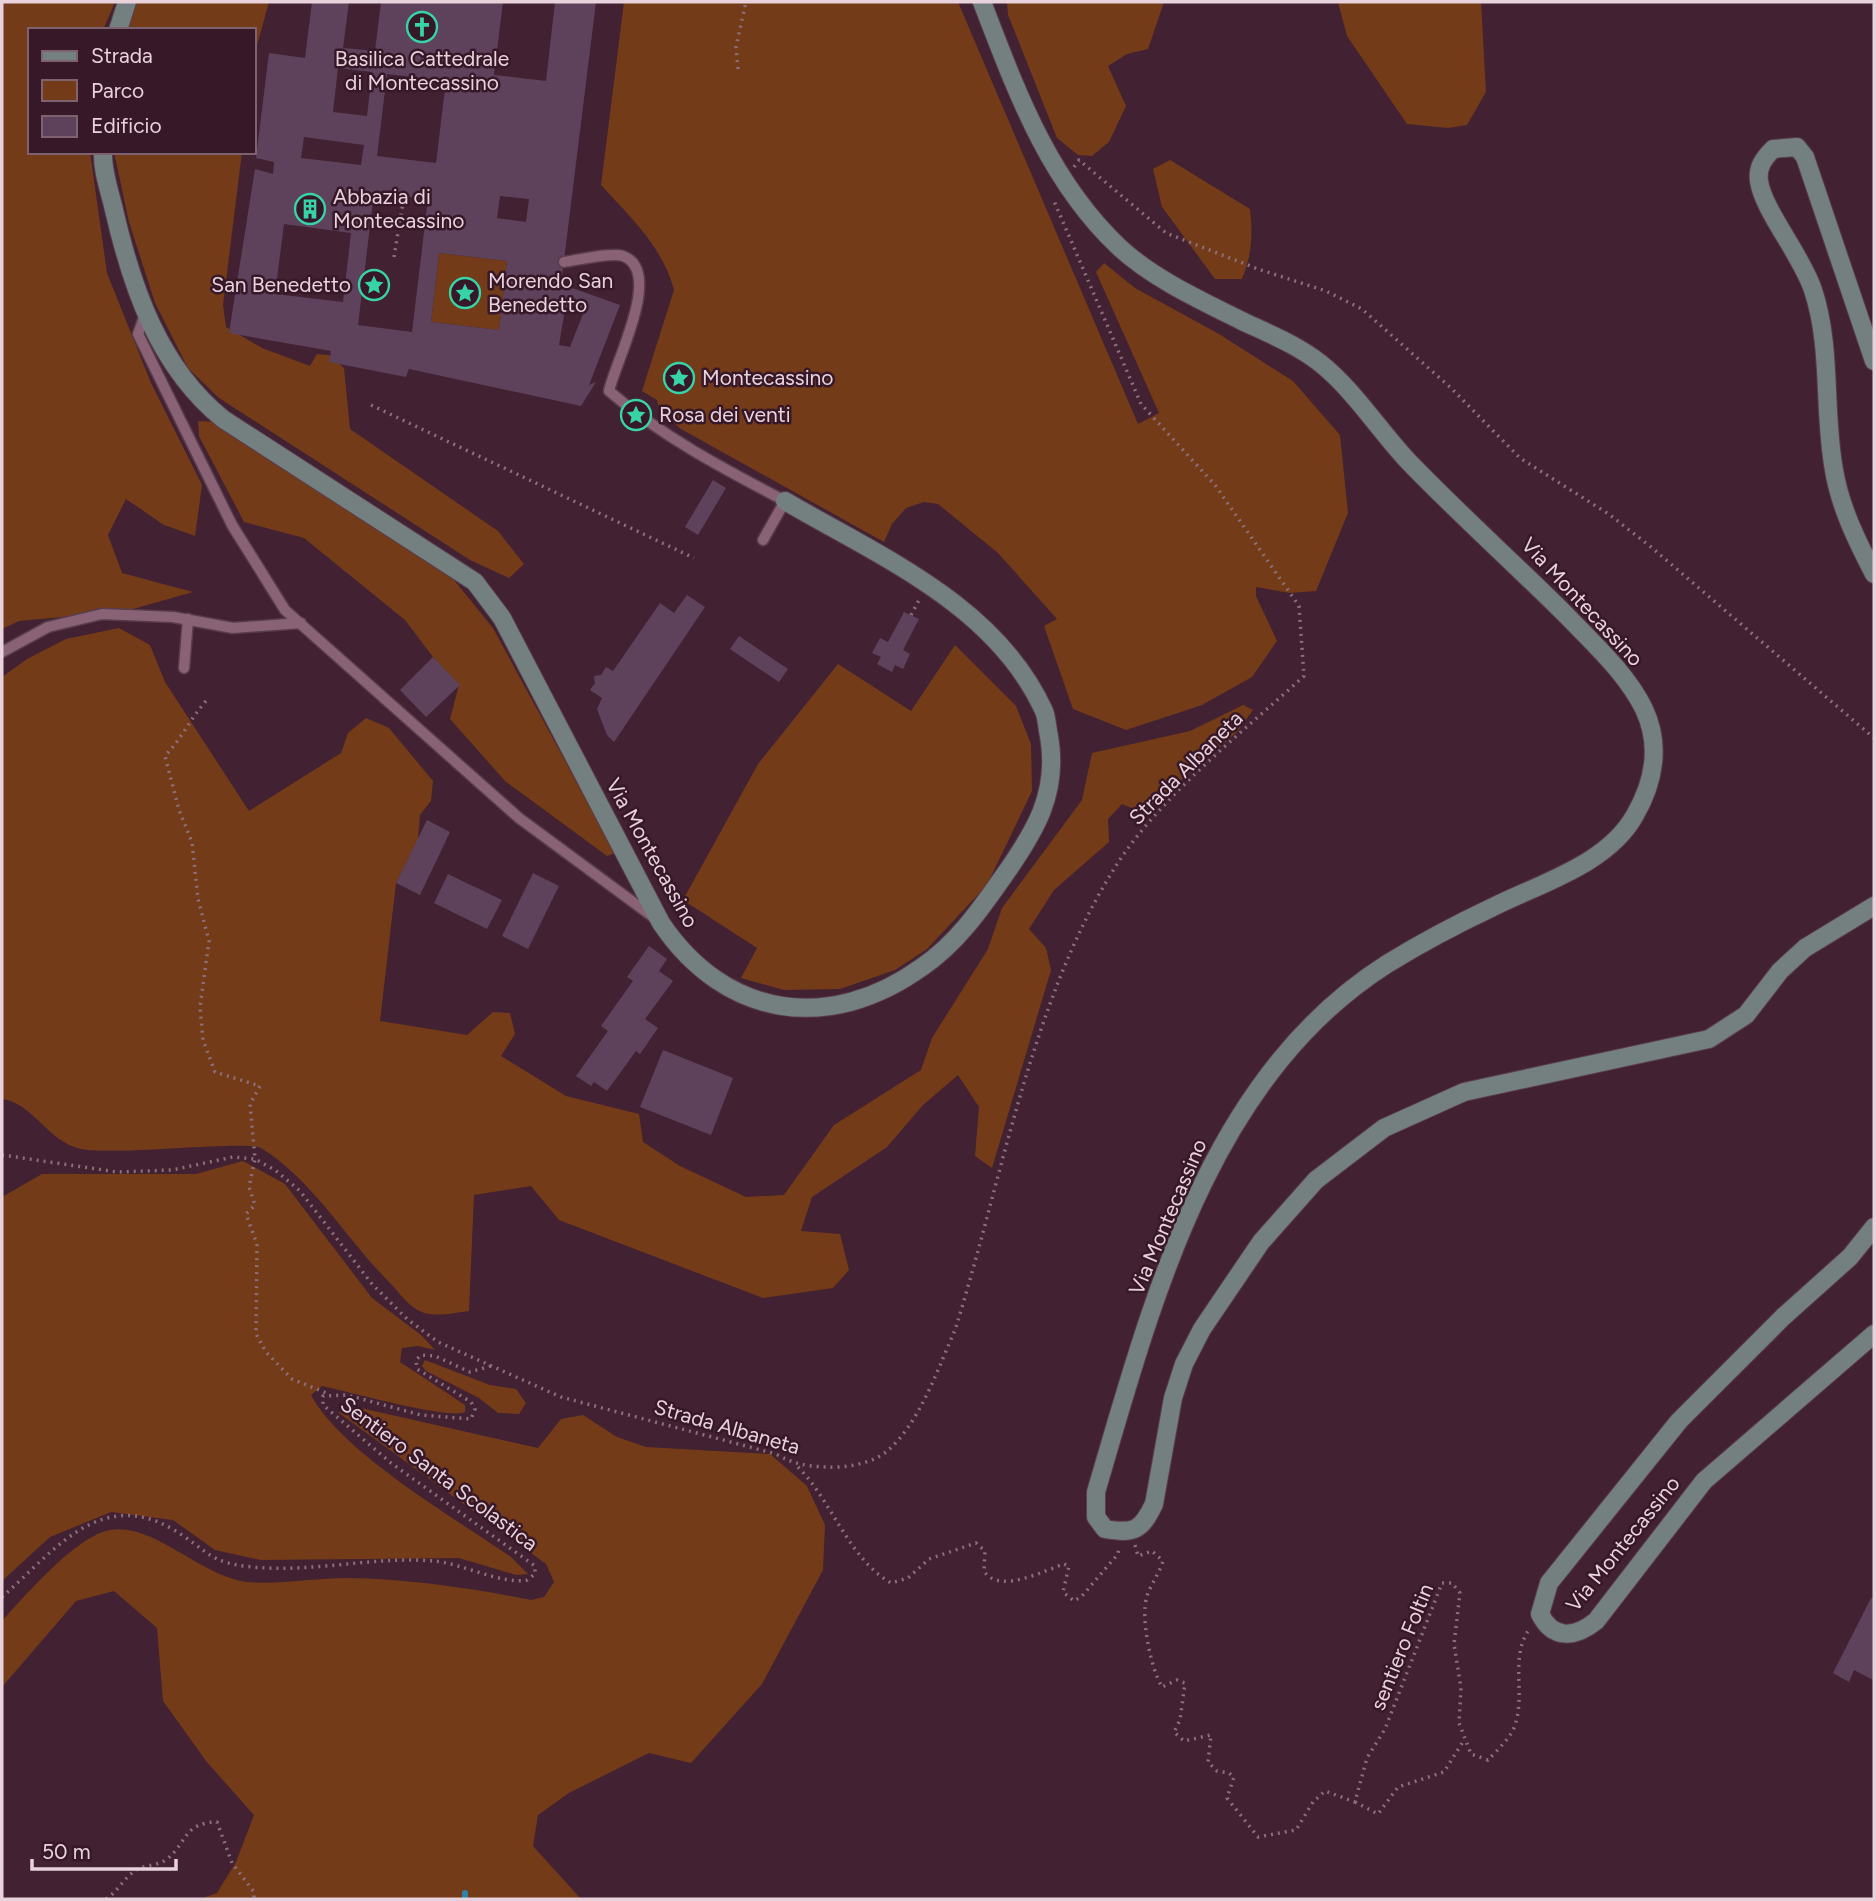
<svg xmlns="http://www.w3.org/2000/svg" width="1876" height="1901" font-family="Figtree,sans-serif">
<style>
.green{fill:#743b18}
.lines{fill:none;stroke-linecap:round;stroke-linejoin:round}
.stream{stroke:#2b84a7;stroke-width:6}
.building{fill:#5e425c;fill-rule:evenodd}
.lane-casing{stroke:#593d4c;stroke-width:13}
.secondary-casing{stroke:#593d4c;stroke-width:20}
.path{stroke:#8b6f7c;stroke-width:3.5;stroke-dasharray:2 5;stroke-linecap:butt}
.lane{stroke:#896375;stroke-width:10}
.secondary{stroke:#747f80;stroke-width:18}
.labels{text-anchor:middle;stroke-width:5;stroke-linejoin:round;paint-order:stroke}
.poi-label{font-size:21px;fill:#e8d2db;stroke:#371828;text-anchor:start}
.street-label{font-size:21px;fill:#e8d2db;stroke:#371828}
</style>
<rect width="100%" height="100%" fill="#422132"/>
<path class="green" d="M2,2H115L103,30H30V152H90L107,273L151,383L202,485L195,536L164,525L126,499L108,535L122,573L193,592L126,611L19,621L2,629Z
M134,2H269L254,56V30H125Z
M624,2H958L1138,424L1159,413L1096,272L1104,263L1135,288L1219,334L1293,381L1340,435L1348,513L1316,591L1290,593L1256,587V596L1277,641L1252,677L1202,705L1126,730L1073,709L1044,626L1057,619L998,553L938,504L924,502L906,508L892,524L884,542L681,429L660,412L657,400L642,391L674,290C663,247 630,217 601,185Z
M1007,2H1164L1148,49L1127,54L1108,66L1126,106L1109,142L1092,156L1078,155L1057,138L1008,15Z
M1338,2H1481L1486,92L1467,125L1448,128L1407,124L1347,36Z
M114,152H242L223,305L226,327L262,348L310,366L317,354L329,355L344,368L350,429L498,531L524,564L509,578L470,560L219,398L188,368L155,303L129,222Z
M1170,160L1250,209C1253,234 1252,255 1242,279H1215L1162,207L1153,169Z
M439,253L507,261L499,330L431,322Z
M198,421L215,422L454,580L493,628L615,853L607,856L505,781L450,719L459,685L433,657L405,620L304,538L244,522L199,436Z
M119,628L150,645L165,682L249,811L341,753L348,733L366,718L389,728L433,781L431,801L420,815L418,839L396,883L380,1021L467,1035L493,1012L510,1013L515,1034L501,1056L566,1096L639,1114L643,1142L680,1166L746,1197L784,1195L834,1125L921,1070L932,1038L988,949L1002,908L1082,800L1092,753L1190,731L1243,705L1253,710L1237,732L1143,813L1122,804L1108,819L1109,842L1054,890L1029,929L1046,948L1051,970L992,1168L975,1156L979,1107L958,1075L923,1105L887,1147L812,1197L801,1231L840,1234L849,1270L833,1288L763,1298L559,1220L531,1186L474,1195L469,1311C452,1313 432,1319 416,1309C407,1304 398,1291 390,1283C347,1240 313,1180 261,1148C247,1140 112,1156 81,1149C48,1142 32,1102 2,1099V677L27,659L66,639Z
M955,645L1016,706L1031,744L1032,791L987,885L927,949L895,970L840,989L784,990L741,978L757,948L683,900L758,764L838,664L911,711Z
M243,1161L285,1184L372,1298L421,1335L435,1350L418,1346L402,1348L400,1362L465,1405V1412C449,1420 347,1391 322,1386L311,1395C341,1452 456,1519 511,1557L528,1574L516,1575L459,1558L261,1560L215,1550L173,1520L111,1512L50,1537L2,1581V1197L42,1174H196Z
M425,1360L490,1385L516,1389L526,1403L519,1414L498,1413L479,1398L426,1371L422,1366Z
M343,1404L538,1448L561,1419L583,1415L617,1437L646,1447L770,1454L807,1486L825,1525L823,1570L762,1684L691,1763L649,1753L569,1793L538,1815L533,1846L581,1899H200L217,1893L236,1862L254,1815L206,1761L163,1701L157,1628L114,1591L76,1601L2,1687V1621C25,1596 76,1536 110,1530C155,1523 201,1577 247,1582C279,1585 314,1578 347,1578C409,1579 471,1588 531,1600L544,1597L554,1582L546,1564L339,1413Z"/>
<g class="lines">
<path class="stream" d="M465,1893V1899"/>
</g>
<path class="building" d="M312,2H349L343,48L375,51L381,2H503L494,75L546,81L555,2H596L561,284L620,305L589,385L596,382L581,406L409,369L406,377L329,362L331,351L229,333L255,169L273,174L274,162L256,158L269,53L305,58ZM338,68L372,72L367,116L333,112ZM387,74L446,81L436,163L377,156ZM304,137L364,145L361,165L301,158ZM374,193L428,199L412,332L358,325ZM500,196L529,199L526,222L497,218ZM284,224L351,233L343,302L275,294ZM439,253L507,261L499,330L431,322ZM565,309L583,314L570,347L559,345Z
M713,480L726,488L698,535L685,527Z
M687,595L705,607L614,742L607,735L597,709L602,698L590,690L595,683L594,676L601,675L606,667L613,671L660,603L674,613Z
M904,612L919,619L903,650L910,654L903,669L895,665L892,672L877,664L881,657L872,653L880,638L888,642Z
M739,636L788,669L779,682L730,649Z
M433,657L460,685L426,717L400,690Z
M427,820L450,832L420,895L396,883Z
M533,873L559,886L528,949L502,936Z
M448,874L502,900L487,929L434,903Z
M649,946L667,959L659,971L673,981L645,1019L658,1028L640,1054L636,1051L607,1091L594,1082L591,1086L576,1076L608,1031L601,1026L633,981L627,977Z
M663,1050L733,1078L711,1135L640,1107Z
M1871,1598L1874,1599V1677L1873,1680L1854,1670L1849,1682L1833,1673Z"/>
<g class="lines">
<g class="lane-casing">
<path id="lane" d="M564,262C577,260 612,252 623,256C664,271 615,362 609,391C661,436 724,469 785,501L763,540
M146,312L138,334L232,525L285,610L519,818L656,919
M2,652L48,627L102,614L173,617L233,628L301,623
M184,668L188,619"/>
</g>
<g class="secondary-casing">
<path id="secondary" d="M982,2C1016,90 1048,180 1119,247C1152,278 1200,300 1240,320C1267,333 1296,344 1320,363C1354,390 1378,429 1408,461C1459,514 1515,564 1567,616C1594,644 1627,674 1644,709C1661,745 1654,782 1635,815C1608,864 1541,883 1493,907C1457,924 1421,943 1387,964C1208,1078 1152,1302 1096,1492V1517L1105,1529C1134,1534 1141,1531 1154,1504L1173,1398L1184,1364L1202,1329L1261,1242L1316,1180L1384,1128L1464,1092L1709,1039L1746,1015L1780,971L1805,948L1874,906
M118,30L127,2
M103,152C102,171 110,192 114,210C132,288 159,367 223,419L475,582L502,618L661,923C725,1018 829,1034 922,967C956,944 980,910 1003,877C1035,832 1059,793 1049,736C1047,728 1047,718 1044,711C996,605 879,556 785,501
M1874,361L1805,157L1797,147L1773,149C1764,158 1757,167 1759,181C1763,210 1802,256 1813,290C1832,347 1823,411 1834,470C1840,507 1857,541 1874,574
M1874,1227L1850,1257L1783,1317L1679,1421L1549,1583L1540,1614C1553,1640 1575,1638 1596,1621L1704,1481L1874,1334"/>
</g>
<path class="path" d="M738,69L736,47L746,2
M1074,167L1079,160L1166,233L1258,269L1326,291L1362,309L1451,388L1520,458L1610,515L1651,547L1874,738
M394,257L404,196
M371,405L694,558
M911,615L920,598
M206,701C190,719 182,738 165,756L179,810L192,842L198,899L209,941L200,1007L203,1040L215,1072L260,1086L250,1104L255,1159L249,1187L255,1205L246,1214L257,1244L256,1334L266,1352L292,1379L329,1394
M2,1155L117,1172L172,1170L233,1157L255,1159L275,1170L300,1191L372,1284L407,1319L438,1342L561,1397L776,1454C794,1464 805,1466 826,1467C845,1468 872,1464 887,1451C919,1425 939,1366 955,1330C1002,1181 1031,1001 1114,869C1157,799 1243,732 1304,676L1299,606L1215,485L1141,404L1054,201
M798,1467C832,1501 848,1558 891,1583L908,1578L929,1559L976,1543L985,1551L984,1571C999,1595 1045,1570 1064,1564L1069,1566L1063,1592L1074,1601L1082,1596L1118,1554L1119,1548
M1135,1545L1138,1556L1152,1551L1163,1561C1159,1574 1151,1584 1147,1596C1140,1617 1151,1669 1162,1687L1177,1680L1185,1683L1180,1720L1174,1732L1184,1741L1211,1735L1208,1762L1217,1771L1229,1773L1234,1777L1227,1798L1258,1837L1296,1830L1313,1802L1325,1791L1355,1802L1367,1758L1385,1729L1442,1583H1452L1460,1593L1454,1644L1461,1688L1459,1723L1471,1754L1488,1760C1497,1750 1511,1738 1515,1725C1526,1693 1509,1657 1530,1628
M2,1597C51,1555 99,1485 174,1530C209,1551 208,1563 253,1567C313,1573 373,1556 434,1561C460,1563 503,1585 527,1580L535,1574V1566L391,1463L323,1405V1396L347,1395L421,1415L471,1419L475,1409L471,1402L417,1369L416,1360L421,1355L435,1356L470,1372L491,1366
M1355,1802L1378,1814L1398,1787L1444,1772L1464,1740
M106,1899C117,1892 123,1880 133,1872C143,1864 157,1867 167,1859C188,1842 183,1823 217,1822L232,1863L254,1892V1899"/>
<use href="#lane" class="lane"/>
<use href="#secondary" class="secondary"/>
</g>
<defs>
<g id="church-ring" transform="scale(1.575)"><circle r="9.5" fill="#371828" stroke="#36d4a7" stroke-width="1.5"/><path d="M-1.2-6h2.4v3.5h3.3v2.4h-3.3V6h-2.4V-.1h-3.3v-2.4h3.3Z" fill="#36d4a7"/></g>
<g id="building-ring" transform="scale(1.575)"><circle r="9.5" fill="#371828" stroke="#36d4a7" stroke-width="1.5"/><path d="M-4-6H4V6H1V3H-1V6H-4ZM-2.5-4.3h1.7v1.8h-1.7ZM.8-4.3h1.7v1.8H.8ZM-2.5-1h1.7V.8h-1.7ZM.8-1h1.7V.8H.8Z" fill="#36d4a7"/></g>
<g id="sight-ring" transform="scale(1.575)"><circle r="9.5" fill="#371828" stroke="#36d4a7" stroke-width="1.5"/><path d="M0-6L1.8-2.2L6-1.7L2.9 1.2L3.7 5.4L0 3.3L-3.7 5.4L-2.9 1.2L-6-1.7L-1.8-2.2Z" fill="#36d4a7"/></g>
</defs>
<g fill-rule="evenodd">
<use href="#church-ring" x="422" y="27"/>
<use href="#building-ring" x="310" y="209"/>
<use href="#sight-ring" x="374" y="285"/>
<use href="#sight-ring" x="465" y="293"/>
<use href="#sight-ring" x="679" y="378"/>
<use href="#sight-ring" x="636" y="415"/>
</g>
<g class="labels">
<g class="poi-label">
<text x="422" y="66" text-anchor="middle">Basilica Cattedrale<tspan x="422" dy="24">di Montecassino</tspan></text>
<text x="333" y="204">Abbazia di<tspan x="333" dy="24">Montecassino</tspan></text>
<text x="488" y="288">Morendo San<tspan x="488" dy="24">Benedetto</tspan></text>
<text x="351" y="292" text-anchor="end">San Benedetto</text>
<text x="702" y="385">Montecassino</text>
<text x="659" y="422">Rosa dei venti</text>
</g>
<g class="street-label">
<text transform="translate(1582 602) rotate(47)" y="7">Via Montecassino</text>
<text transform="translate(1186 768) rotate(-45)" y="7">Strada Albaneta</text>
<text transform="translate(652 853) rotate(61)" y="7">Via Montecassino</text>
<text transform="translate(1168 1217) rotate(-67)" y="7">Via Montecassino</text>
<text transform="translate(727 1427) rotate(16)" y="7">Strada Albaneta</text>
<text transform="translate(439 1474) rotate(37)" y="7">Sentiero Santa Scolastica</text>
<text transform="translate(1623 1544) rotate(-51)" y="7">Via Montecassino</text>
<text transform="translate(1402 1647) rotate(-68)" y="7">sentiero Foltin</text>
</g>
</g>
<rect width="1876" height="1901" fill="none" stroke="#e8d2db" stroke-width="7"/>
<rect x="28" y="28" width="228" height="126" fill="#371828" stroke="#7e6270" stroke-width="2"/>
<rect x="42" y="51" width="35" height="10" fill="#747f80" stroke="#7e6270" stroke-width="2"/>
<text x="91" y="63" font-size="21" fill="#e8d2db">Strada</text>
<rect x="42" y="80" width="35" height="21" fill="#743b18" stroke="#7e6270" stroke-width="2"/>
<text x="91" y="98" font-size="21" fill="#e8d2db">Parco</text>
<rect x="42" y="116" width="35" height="21" fill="#5e425c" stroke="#7e6270" stroke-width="2"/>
<text x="91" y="133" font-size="21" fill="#e8d2db">Edificio</text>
<path d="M32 1859v10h144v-10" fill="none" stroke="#e8d2db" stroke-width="3.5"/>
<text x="42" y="1859" font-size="21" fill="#e8d2db" stroke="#371828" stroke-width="5" paint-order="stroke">50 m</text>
</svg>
